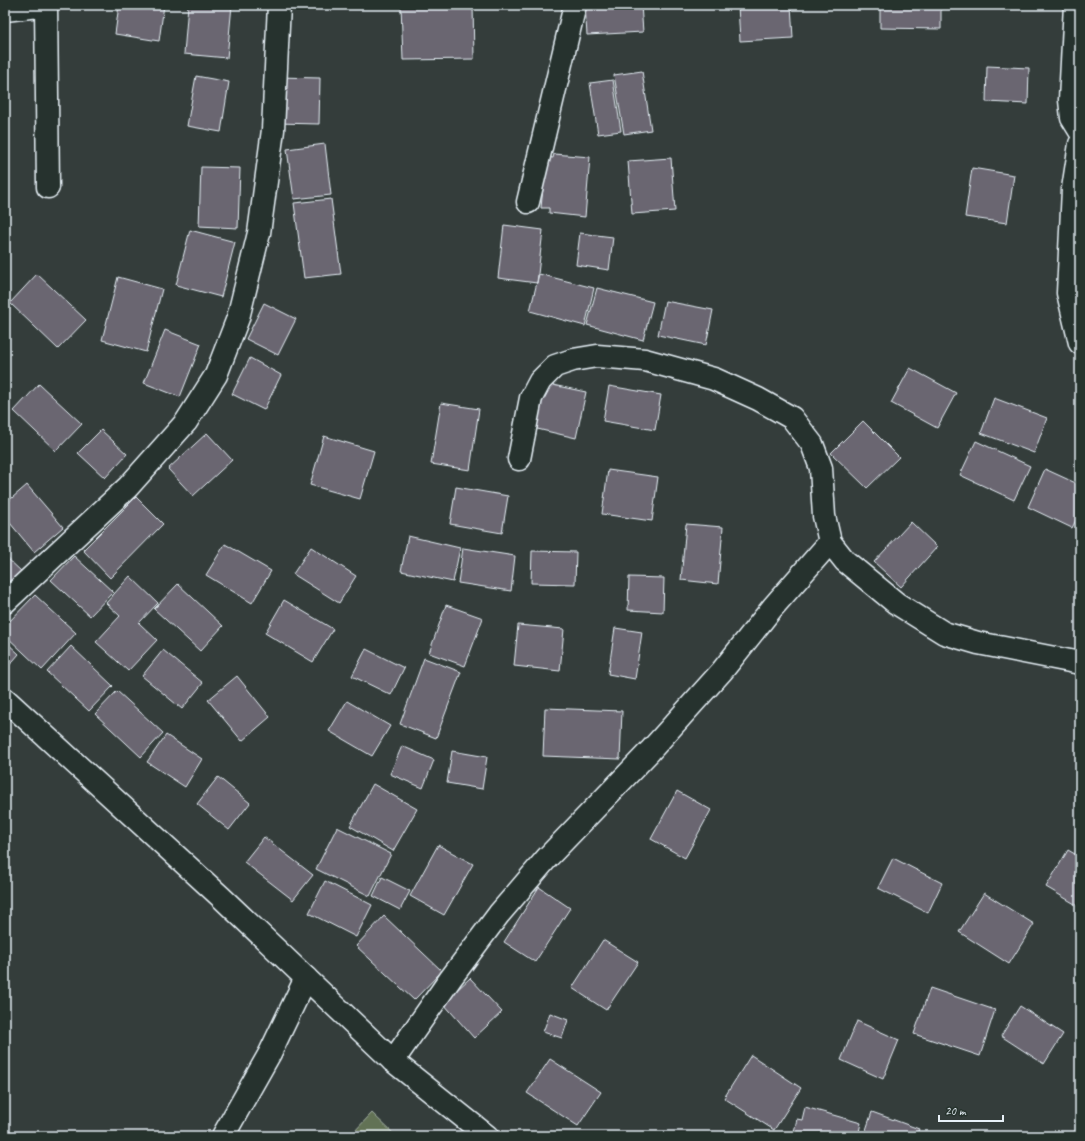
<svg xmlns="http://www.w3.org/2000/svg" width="1085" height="1141" font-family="Caveat,sans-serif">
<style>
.green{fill:#627254;stroke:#a5b2a6}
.building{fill:#6a6671;stroke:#e8f1f8}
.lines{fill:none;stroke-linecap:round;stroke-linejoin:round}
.minor-casing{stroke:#e8f1f8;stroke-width:25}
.major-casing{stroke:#e8f1f8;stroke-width:25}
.minor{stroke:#26332d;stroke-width:22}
.major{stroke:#26332d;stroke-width:22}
</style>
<rect width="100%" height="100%" fill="#343d3b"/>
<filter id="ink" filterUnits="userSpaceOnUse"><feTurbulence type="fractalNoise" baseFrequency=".025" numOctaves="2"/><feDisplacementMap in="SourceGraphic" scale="8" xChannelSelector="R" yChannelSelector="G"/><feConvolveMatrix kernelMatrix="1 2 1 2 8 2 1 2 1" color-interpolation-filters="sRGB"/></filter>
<g filter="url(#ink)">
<path class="green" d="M372,1113L396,1136H350Z"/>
<path class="building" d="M119,5H164L159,41L115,34Z
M188,5H232L227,58L184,54Z
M401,5H473L474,59L403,60Z
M585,5H641L643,32L587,35Z
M738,5H791L793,38L740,41Z
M880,5H941V29L880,28Z
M987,66L1029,68L1028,104L986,102Z
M642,71L651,130L624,134L614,75Z
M196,76L229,82L221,132L187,126Z
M277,77L320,78L319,124L276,123Z
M613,80L621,131L598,134L590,83Z
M325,144L331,195L294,199L287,149Z
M554,154L590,157L585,217L549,213V208H541L546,157L553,158Z
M671,158L675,211L632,214L628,161Z
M201,167L240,168L238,228L199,226Z
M972,168L1014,175L1007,223L965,217Z
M331,199L341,274L304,278L294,203Z
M504,225L543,230L537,283L498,278Z
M190,230L235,242L221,297L176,285Z
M580,233L613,237L609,270L576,265Z
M37,274L86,320L58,349L10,303Z
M539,274L594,288L585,326L530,311Z
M118,277L162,289L146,352L102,340Z
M597,288L653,302L643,340L587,325Z
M665,301L713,310L706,345L658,335Z
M264,303L296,319L278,355L246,339Z
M165,330L201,344L180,397L144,383Z
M250,358L281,375L264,410L232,394Z
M910,368L956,393L937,428L891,403Z
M543,383L586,392L576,438L533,428Z
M39,384L82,424L56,451L14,411Z
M609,386L661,395L655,430L603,421Z
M994,398L1047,418L1034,453L981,433Z
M441,403L479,409L470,470L431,464Z
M863,421L899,457L867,488L831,453Z
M101,430L127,454L105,478L78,453Z
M207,433L232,460L193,496L168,469Z
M324,436L374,451L360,499L310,485Z
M976,441L1030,466L1014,500L960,475Z
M1045,469L1080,485V512L1072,528L1028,507Z
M608,470L658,477L652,521L602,514Z
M27,485L63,527L34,552L5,517V504Z
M456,487L508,496L502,533L450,524Z
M136,497L163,524L110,578L83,550Z
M911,522L937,547L901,587L874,562Z
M686,524L723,527L718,584L681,580Z
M408,536L460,548L453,582L401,571Z
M225,544L271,571L252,603L206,575Z
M311,547L356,576L339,603L293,574Z
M463,548L515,556L511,591L458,583Z
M532,551L576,552L575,584L531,583Z
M5,556L23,573L5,592Z
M74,556L113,592L90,616L51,580Z
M130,576L158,603L139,623L157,640L128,671L96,642L120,616L106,603Z
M629,577L664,578L663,612L628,610Z
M178,584L223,626L200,651L154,609Z
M35,595L76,633L42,670L5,635V626Z
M284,600L333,629L313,662L265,633Z
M446,605L483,618L465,666L429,653Z
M518,625L564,629L560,671L514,666Z
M615,628L642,632L635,679L608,674Z
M5,641L19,654L7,668L5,666Z
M71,646L113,686L89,711L47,672Z
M366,649L404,668L391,695L352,676Z
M163,650L203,683L182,709L142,676Z
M424,658L461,672L436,738L400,724Z
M237,676L270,717L242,741L208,700Z
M117,691L163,733L141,757L95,714Z
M347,701L390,726L372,756L329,731Z
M545,708L622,711L620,759L543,756Z
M166,735L202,759L185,787L147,762Z
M402,746L434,760L423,788L390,774Z
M452,751L487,757L482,789L447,783Z
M218,777L250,803L229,830L197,804Z
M373,784L417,809L393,851L350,826Z
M677,791L711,810L685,858L651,839Z
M337,827L391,854L370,896L316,869Z
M264,837L313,875L293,900L244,862Z
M438,845L473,864L444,915L410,896Z
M1068,850L1080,857V907L1046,887Z
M893,858L942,883L928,913L878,888Z
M382,877L410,891L400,910L373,896Z
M325,881L372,905L356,937L309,913Z
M539,887L570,908L535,962L504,942Z
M984,893L1034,924L1009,964L959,932Z
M384,916L442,971L414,1000L356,946Z
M603,940L638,962L606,1010L572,988Z
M470,978L502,1012L474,1038L443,1003Z
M930,988L995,1010L980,1056L914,1034Z
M1020,1006L1063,1034L1044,1064L1001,1036Z
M550,1013L568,1020L562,1038L543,1032Z
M857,1021L899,1040L883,1079L841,1060Z
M751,1055L801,1088L774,1130L724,1098Z
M550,1059L601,1092L578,1126L527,1093Z
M805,1107L861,1123L858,1136H793L797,1119L802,1120Z
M872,1112L919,1129L916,1136H864Z"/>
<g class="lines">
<g class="minor-casing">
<path id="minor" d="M46,5L48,187
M1075,5L1070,100L1072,118L1080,131
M5,10L47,5
M1080,144L1073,189L1068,293L1080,343
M528,202L575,5
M519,459L531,398L540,381L555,366L573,360L597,356L645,360L714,379L758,399L792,418L812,444L821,468L824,516L830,542L845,561L896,603L944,633L978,643L1080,663
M5,602L128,487L186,422L216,375L238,318L259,233L273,130L279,5
M393,1061L451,978L499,914L547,858L650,751L722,671L773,607L830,542
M223,1136L270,1053L306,978"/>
</g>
<g class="major-casing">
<path id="major" d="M5,699L221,897L393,1061L487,1136"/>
</g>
<use href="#minor" class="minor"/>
<use href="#major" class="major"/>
</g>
</g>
<rect width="1085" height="1141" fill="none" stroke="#26332d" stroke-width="20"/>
<rect x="10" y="10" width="1065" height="1121" fill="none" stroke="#e8f1f8" stroke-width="1.5" filter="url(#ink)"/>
<path d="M939 1115v6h64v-6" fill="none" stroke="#e8f1f8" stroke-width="2"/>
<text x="945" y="1115" font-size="12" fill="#e8f1f8" stroke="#26332d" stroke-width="3" paint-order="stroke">20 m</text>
</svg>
